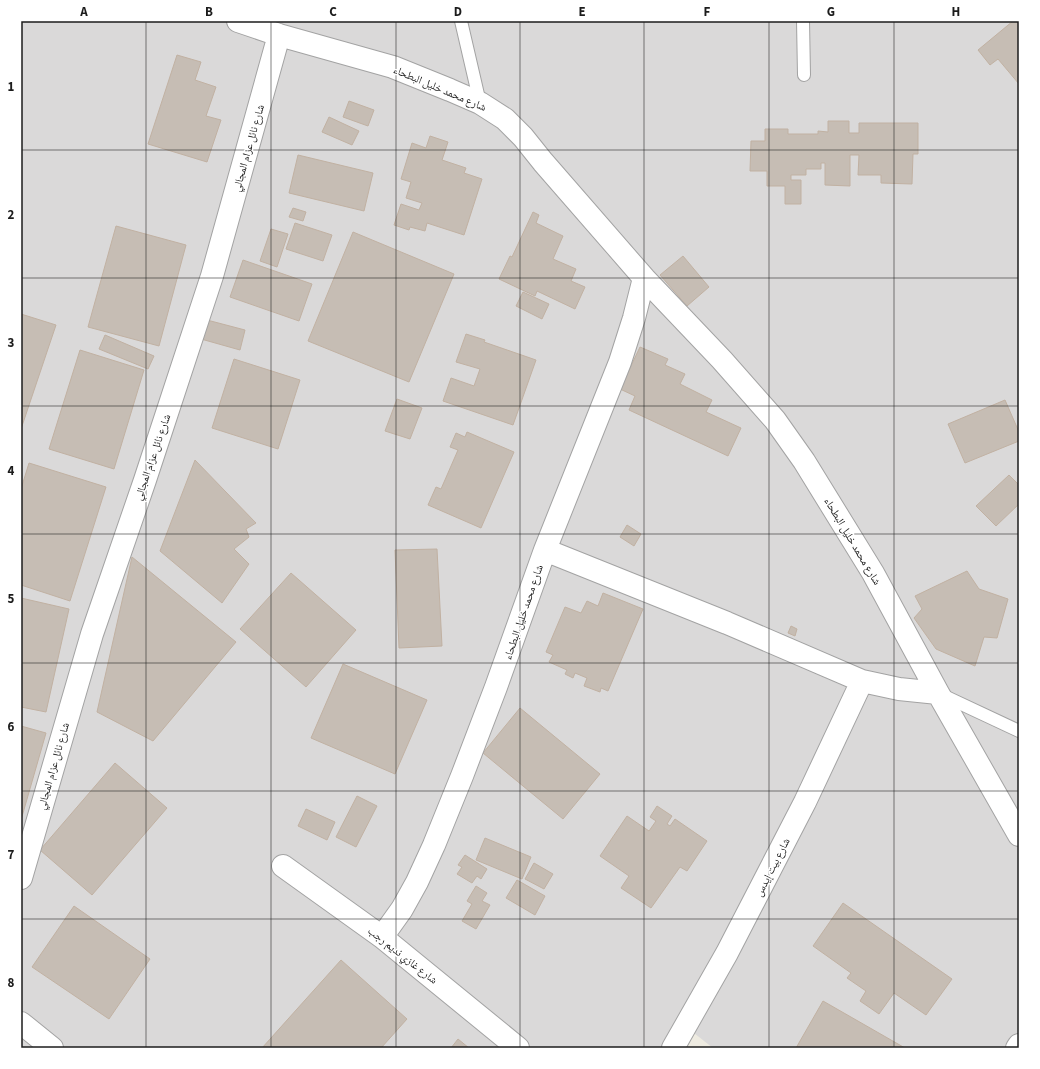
<svg xmlns="http://www.w3.org/2000/svg" width="1040" height="1069" font-family="'Source Sans 3','Noto Naskh Arabic',sans-serif">
<style>
.residential{fill:#dad9d9}
.building{fill:#c6bdb4;stroke:#c1b1a2}
.lines{fill:none;stroke-linecap:round;stroke-linejoin:round}
.service-casing{stroke:#a3a3a3;stroke-width:14}
.minor-casing{stroke:#a3a3a3;stroke-width:24}
.service{stroke:#fff;stroke-width:12}
.minor{stroke:#fff;stroke-width:22}
.grid{fill:none;stroke:#1c1c1c;stroke-width:1;stroke-opacity:0.55}
.labels{text-anchor:middle;stroke-width:3;stroke-linejoin:round;paint-order:stroke}
.street-label{font-size:11px;fill:#1c1c1c;stroke:#fff}
.neatline{fill:none;stroke:#1c1c1c;stroke-width:1.5}
.grid-label{font-size:13px;text-anchor:middle;font-weight:bold;fill:#1c1c1c}
</style>
<rect width="100%" height="100%" fill="#eeebe1"/>
<path class="residential" d="M21,21H1019V1048H713L685,1026L674,1048H21Z"/>
<path class="building" d="M1013,21H1019V84L998,59L990,65L978,50Z
M177,55L201,62L195,80L216,87L206,116L221,120L207,162L148,144Z
M349,101L374,110L368,126L343,117Z
M329,117L359,131L352,145L322,132Z
M828,121H849V133H859V123H918V154H913L912,184L881,183V175H858L859,155H850V186L825,185V163H821V169H806V175H791V180H801V204H785V186H767V171H750L751,141H765V129H788V134H818V131L828,132Z
M430,136L448,142L442,160L466,168L464,173L482,179L464,235L427,223L425,231L410,227L409,230L394,225L401,204L419,210L422,203L406,198L411,182L401,179L412,143L426,148Z
M298,155L373,173L364,211L289,193Z
M293,208L306,212L303,221L289,217Z
M533,212L539,215L536,223L563,236L553,259L576,269L571,281L585,287L575,309L537,291L535,296L499,279L510,256L512,257Z
M295,223L332,235L323,261L286,249Z
M116,226L186,245L159,346L88,327Z
M271,229L288,234L277,267L260,261Z
M353,232L454,274L409,382L308,341Z
M683,256L709,287L687,306L660,275Z
M243,260L312,284L299,321L230,297Z
M523,292L549,304L542,319L516,306Z
M21,314L56,325L21,429Z
M207,320L245,330L240,350L201,339Z
M466,334L485,340L484,342L536,360L513,425L443,401L451,378L474,386L480,369L456,362Z
M105,335L154,356L148,369L99,349Z
M640,347L668,359L665,365L685,374L680,384L712,400L706,412L741,428L728,456L629,410L635,396L620,389Z
M80,350L144,370L114,469L49,449Z
M234,359L300,380L278,449L212,428Z
M397,399L422,408L410,439L385,431Z
M1005,400L1019,432V441L965,463L948,424Z
M467,432L514,452L481,528L428,505L436,487L441,489L458,450L450,447L456,433L465,437Z
M195,460L256,523L246,529L249,537L234,549L249,564L222,603L160,551Z
M29,463L106,487L70,601L21,585V489Z
M1009,475L1019,485V504L996,526L976,506Z
M627,525L641,534L634,546L620,537Z
M437,549L442,646L399,648L395,550Z
M132,557L236,642L153,741L97,712Z
M967,571L979,589L1008,599L997,638L984,637L975,666L936,649L914,618L922,609L915,596Z
M291,573L356,630L306,687L240,629Z
M603,593L643,609L608,691L601,688L600,692L584,686L587,678L575,673L573,678L565,674L567,670L549,662L553,655L546,652L565,607L581,613L587,601L598,606Z
M21,598L69,609L46,712L21,707Z
M791,626L797,629L795,636L788,633Z
M343,664L427,700L395,774L311,738Z
M520,708L600,774L563,819L483,753Z
M21,726L46,733L21,820Z
M115,763L167,808L92,895L40,850Z
M357,796L377,806L356,847L336,837Z
M657,806L672,816L667,824L670,826L675,819L707,841L687,871L680,867L651,908L621,888L629,876L600,856L627,816L649,831L656,821L650,817Z
M306,809L335,822L327,840L298,826Z
M485,838L531,857L522,879L476,860Z
M465,855L487,869L481,879L477,876L472,883L457,874L462,867L458,865Z
M534,863L553,874L544,889L525,879Z
M517,880L545,896L535,915L506,898Z
M476,886L487,893L482,901L490,905L476,929L462,921L472,904L467,901Z
M843,903L952,979L926,1015L894,993L879,1014L860,1001L866,991L847,978L851,973L813,946Z
M74,906L150,959L109,1019L32,967Z
M341,960L407,1019L381,1048H262Z
M823,1001L905,1048H796Z
M458,1039L469,1048H451Z"/>
<g class="lines">
<g class="service-casing">
<path id="service" d="M461,21L480,103
M803,21L804,75
M940,694L1019,731"/>
</g>
<g class="minor-casing">
<path id="minor" d="M238,21L279,35L393,67L450,90L480,103L505,119L523,137L543,162L644,278L722,360L775,420L804,461L873,573L938,693L1019,835
M545,550L727,623L862,681L899,689L938,693
M283,866L382,937L518,1048
M21,878L92,634L145,480L212,276L279,35
M382,937L402,909L417,882L434,845L462,776L496,687L545,550L620,362L634,318L644,278
M21,1023L52,1048
M673,1048L727,953L805,802L862,681
M1017,1048L1019,1045"/>
</g>
<use href="#service" class="service"/>
<use href="#minor" class="minor"/>
</g>
<path class="grid" d="M146,21V1048M271,21V1048M396,21V1048M520,21V1048M644,21V1048M769,21V1048M894,21V1048M21,150H1019M21,278H1019M21,406H1019M21,534H1019M21,663H1019M21,791H1019M21,919H1019"/>
<g class="labels">
<g class="street-label">
<text transform="translate(440 88) rotate(23)" y="4">شارع محمد خليل البطحاء</text>
<text transform="translate(248 148) rotate(-74)" y="4">شارع نائل عزام المجالي</text>
<text transform="translate(152 457) rotate(-71)" y="4">شارع نائل عزام المجالي</text>
<text transform="translate(853 541) rotate(59)" y="4">شارع محمد خليل البطحاء</text>
<text transform="translate(523 612) rotate(-71)" y="4">شارع محمد خليل البطحاء</text>
<text transform="translate(53 766) rotate(-74)" y="4">شارع نائل عزام المجالي</text>
<text transform="translate(772 867) rotate(-63)" y="4">شارع بيت إيدس</text>
<text transform="translate(403 955) rotate(38)" y="4">شارع غازي نديم رجب</text>
</g>
</g>
<rect width="1040" height="1069" fill="none" stroke="#ffffff" stroke-width="44"/>
<rect x="22" y="22" width="996" height="1025" class="neatline"/>
<g class="grid-label">
<text x="84" y="16">A</text>
<text x="209" y="16">B</text>
<text x="333" y="16">C</text>
<text x="458" y="16">D</text>
<text x="582" y="16">E</text>
<text x="707" y="16">F</text>
<text x="831" y="16">G</text>
<text x="956" y="16">H</text>
<text x="11" y="91">1</text>
<text x="11" y="219">2</text>
<text x="11" y="347">3</text>
<text x="11" y="475">4</text>
<text x="11" y="603">5</text>
<text x="11" y="731">6</text>
<text x="11" y="859">7</text>
<text x="11" y="987">8</text>
</g>
</svg>
